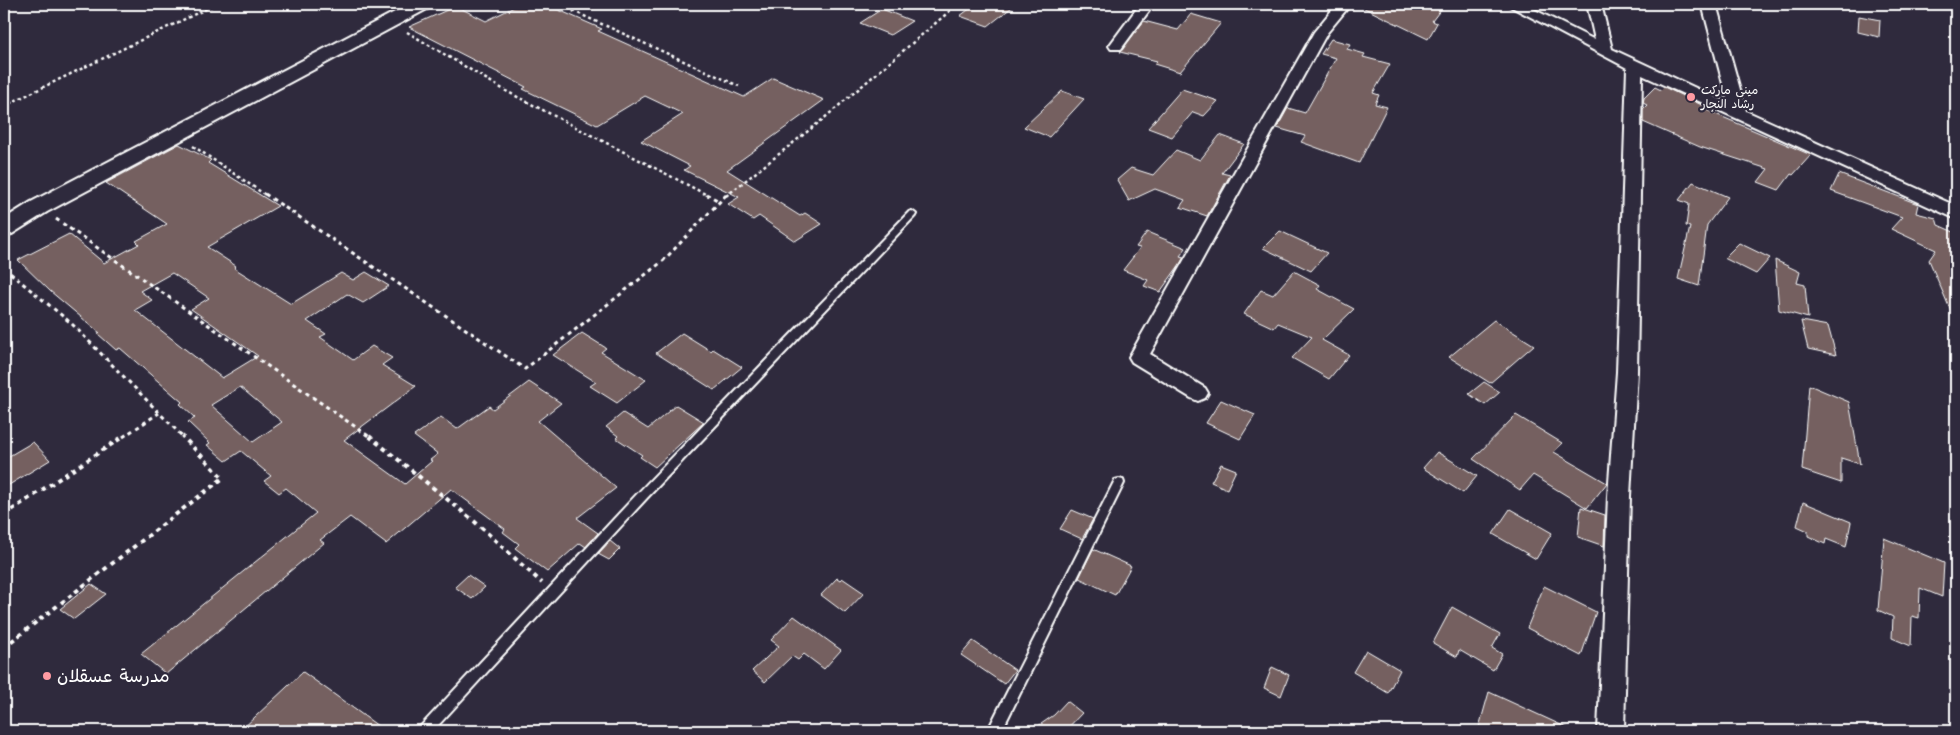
<svg xmlns="http://www.w3.org/2000/svg" width="1960" height="735" font-family="'Architects Daughter','Playpen Sans Arabic',sans-serif">
<style>
.building{fill:#746161;stroke:#fff;fill-rule:evenodd}
.lines{fill:none;stroke-linecap:round;stroke-linejoin:round}
.service-casing{stroke:#fff;stroke-width:4}
.minor-casing{stroke:#fff;stroke-width:4}
.tertiary-casing{stroke:#fff;stroke-width:4}
.path-far2{stroke:#fff;stroke-width:2.5;stroke-dasharray:3 3;stroke-linecap:butt}
.path-far1{stroke:#fff;stroke-width:3;stroke-dasharray:4 4;stroke-linecap:butt}
.path{stroke:#fff;stroke-width:4;stroke-dasharray:4.5 4.5;stroke-linecap:butt}
.service{fill:#2f2a3d;fill-rule:evenodd}
.minor{fill:#2f2a3d;fill-rule:evenodd}
.tertiary{fill:#2f2a3d;fill-rule:evenodd}
.poi-dot{fill:#ff9aa2;stroke:#2f2a3d;stroke-width:2}
.labels{text-anchor:middle;stroke-width:4.5;stroke-linejoin:round;paint-order:stroke}
.far-poi-label{font-size:12px;fill:#fff;stroke:#2f2a3d;text-anchor:start}
.near-poi-label{font-size:18px;fill:#fff;stroke:#2f2a3d;text-anchor:start}
</style>
<rect width="100%" height="100%" fill="#2f2a3d"/>
<filter id="ink" filterUnits="userSpaceOnUse"><feTurbulence type="fractalNoise" baseFrequency=".02" numOctaves="2"/><feDisplacementMap in="SourceGraphic" scale="10" xChannelSelector="R" yChannelSelector="G"/><feConvolveMatrix kernelMatrix="1 2 1 2 8 2 1 2 1" color-interpolation-filters="sRGB"/></filter>
<g filter="url(#ink)">
<path class="building" d="M520,4H545L602,29L598,31L744,97L773,78L824,100L727,170L800,216L805,213L822,224L795,241L759,216L753,220L728,204L739,197L684,170L690,166L641,141L683,114L645,96L597,125L523,89L526,87L409,27L456,6L486,21Z
M976,4H1016L988,26L960,16Z
M1356,4H1445L1432,21L1437,23L1428,39Z
M882,9L912,21L890,35L860,23Z
M1191,14L1221,23L1180,72L1154,64L1157,61L1120,52L1144,21L1178,30Z
M1859,16L1880,20L1879,37L1858,32Z
M1331,39L1350,44L1347,49L1365,54L1363,57L1390,64L1373,93L1379,95L1375,104L1387,107L1359,163L1301,142L1305,136L1277,128L1288,108L1305,113L1336,58L1321,54Z
M1655,87L1661,90L1664,87L1706,107L1704,109L1811,155L1793,175L1791,174L1779,190L1758,182L1768,169L1700,147L1643,122V109L1647,105L1643,103L1644,98Z
M1182,89L1218,101L1204,116L1193,112L1172,137L1148,128Z
M1062,91L1084,99L1049,137L1024,127Z
M1220,135L1244,144L1222,173L1230,175L1207,216L1180,207L1185,200L1155,189L1129,201L1117,180L1131,168L1153,175L1176,150L1200,160Z
M179,144L211,160L208,163L278,206L207,247L236,266L234,268L291,304L341,273L353,280L366,272L389,286L363,303L347,294L307,321L326,334L320,337L353,360L372,346L392,358L382,365L416,386L344,440L405,484L432,461L430,460L438,454L414,436L441,417L457,429L489,406L493,409L529,382L561,403L538,421L616,488L577,518L598,533L586,547L580,543L547,572L515,548L519,544L503,532L505,529L451,489L386,544L350,517L320,540L324,543L166,674L141,654L316,513L286,488L279,493L264,481L271,476L241,451L226,461L207,445L210,443L188,422L195,418L180,404L182,402L120,348L116,350L98,334L100,333L50,291L18,260L69,234L104,263L139,244L136,241L167,224L106,183ZM172,273L209,298L191,309L258,356L222,378L135,310L152,300L140,291ZM240,387L282,422L253,442L211,405Z
M1839,174L1918,204L1916,213L1936,218L1938,225L1956,233V323L1929,260L1936,250L1891,229L1902,217L1831,191Z
M1693,182L1728,197L1707,225L1699,286L1678,279L1690,227L1686,226L1689,204L1679,200Z
M1280,231L1327,253L1311,271L1263,248Z
M1147,232L1186,248L1180,256L1184,257L1180,264L1160,292L1144,286L1148,280L1123,270L1140,248L1136,247Z
M1739,243L1770,258L1756,274L1724,258Z
M1775,260L1800,272L1797,283L1805,285L1808,318L1779,310Z
M1294,271L1320,285L1317,289L1354,309L1322,340L1349,355L1329,379L1292,358L1312,337L1278,323L1274,328L1244,314L1261,290L1273,295Z
M1494,320L1534,345L1490,383L1449,357Z
M1801,321L1828,326L1836,355L1808,349Z
M582,333L606,348L601,352L646,380L617,403L590,386L596,382L553,355Z
M682,333L711,351L713,349L742,367L714,390L656,353Z
M1484,382L1500,392L1485,405L1469,394Z
M1809,385L1849,402L1860,464L1841,458V483L1802,470Z
M1221,400L1255,415L1240,439L1206,423Z
M676,405L704,422L655,467L640,457L642,455L616,438L618,436L606,427L623,413L648,429Z
M1516,415L1562,443L1554,452L1607,483L1587,508L1533,475L1520,490L1473,459Z
M33,442L50,460L4,488V459Z
M1437,452L1477,476L1463,493L1423,468Z
M1221,464L1236,470L1227,489L1211,482Z
M1803,502L1851,522L1846,547L1826,539L1825,544L1808,536V531L1797,526Z
M1581,507L1605,515L1604,546L1578,537Z
M1510,509L1552,533L1536,559L1493,534Z
M1072,510L1093,519L1082,539L1060,529Z
M1884,538L1944,563L1942,597L1920,588L1919,618L1912,616L1911,646L1892,638L1893,617L1878,610Z
M610,541L620,549L609,560L598,554Z
M1093,549L1131,566L1115,595L1079,578Z
M468,575L485,587L472,599L455,587Z
M837,578L840,580L842,578L864,593L845,613L821,595Z
M91,584L106,594L74,619L60,609Z
M1544,586L1596,612L1581,656L1527,628Z
M1452,607L1500,634L1492,648L1502,654L1493,670L1459,650L1457,657L1433,643Z
M794,616L841,650L824,669L804,654L798,660L792,656L765,682L752,671L779,646L771,640Z
M973,641L1015,670L1004,684L961,655Z
M1366,650L1400,670L1388,693L1353,672Z
M1272,667L1289,675L1281,696L1264,688Z
M303,672L385,731H240Z
M1489,692L1574,731H1478Z
M1067,701L1082,713L1065,731H1031L1054,715Z"/>
<g class="lines">
<g class="service-casing">
<path id="service" d="M912,211L916,214L915,216L646,499L433,731H419L420,727L638,493L909,212Z
M1119,479L1123,480L1124,483L1003,728L1004,731H991L989,728L1001,704L1115,480Z"/>
</g>
<g class="minor-casing">
<path id="minor" d="M1140,4H1154L1121,49H1111L1109,46Z
M1337,4H1351L1327,33L1150,354L1205,388L1208,393L1205,398L1198,401L1191,398L1132,362L1129,357L1314,32Z
M1506,4H1523L1595,40L1587,4H1601L1612,49L1728,103L1702,4H1716L1746,111L1956,206V219L1642,75L1637,372L1630,496L1624,731H1598L1608,496L1617,372L1627,68Z"/>
</g>
<g class="tertiary-casing">
<path id="tertiary" d="M410,4H432L429,8L47,212L12,234L4,236V219L31,202Z"/>
</g>
<path class="path-far2" d="M563,4L573,11L739,86
M407,32L506,91L709,196
M4,106L216,4
M193,146L267,196
M726,196L822,120L958,4"/>
<path class="path-far1" d="M265,194L525,369L663,261L727,194
M706,194L719,201
M56,219L370,437
M4,268L71,323L183,437
M123,437L159,413"/>
<path class="path" d="M369,436L474,521L542,583
M4,515L124,436
M4,647L223,478L182,436"/>
<use href="#service" class="service"/>
<use href="#minor" class="minor"/>
<use href="#tertiary" class="tertiary"/>
</g>
</g>
<g class="poi-dot">
<circle cx="1691" cy="97" r="5"/>
<circle cx="47" cy="676" r="5"/>
</g>
<g class="labels">
<g class="far-poi-label">
<text x="1701" y="94">ميني ماركت<tspan x="1701" dy="14">رشاد النجار</tspan></text>
</g>
<g class="near-poi-label">
<text x="57" y="682">مدرسة عسقلان</text>
</g>
</g>
<rect width="1960" height="735" fill="none" stroke="#2f2a3d" stroke-width="20"/>
<rect x="10" y="10" width="1940" height="715" fill="none" stroke="#fff" stroke-width="2" filter="url(#ink)"/>
</svg>
